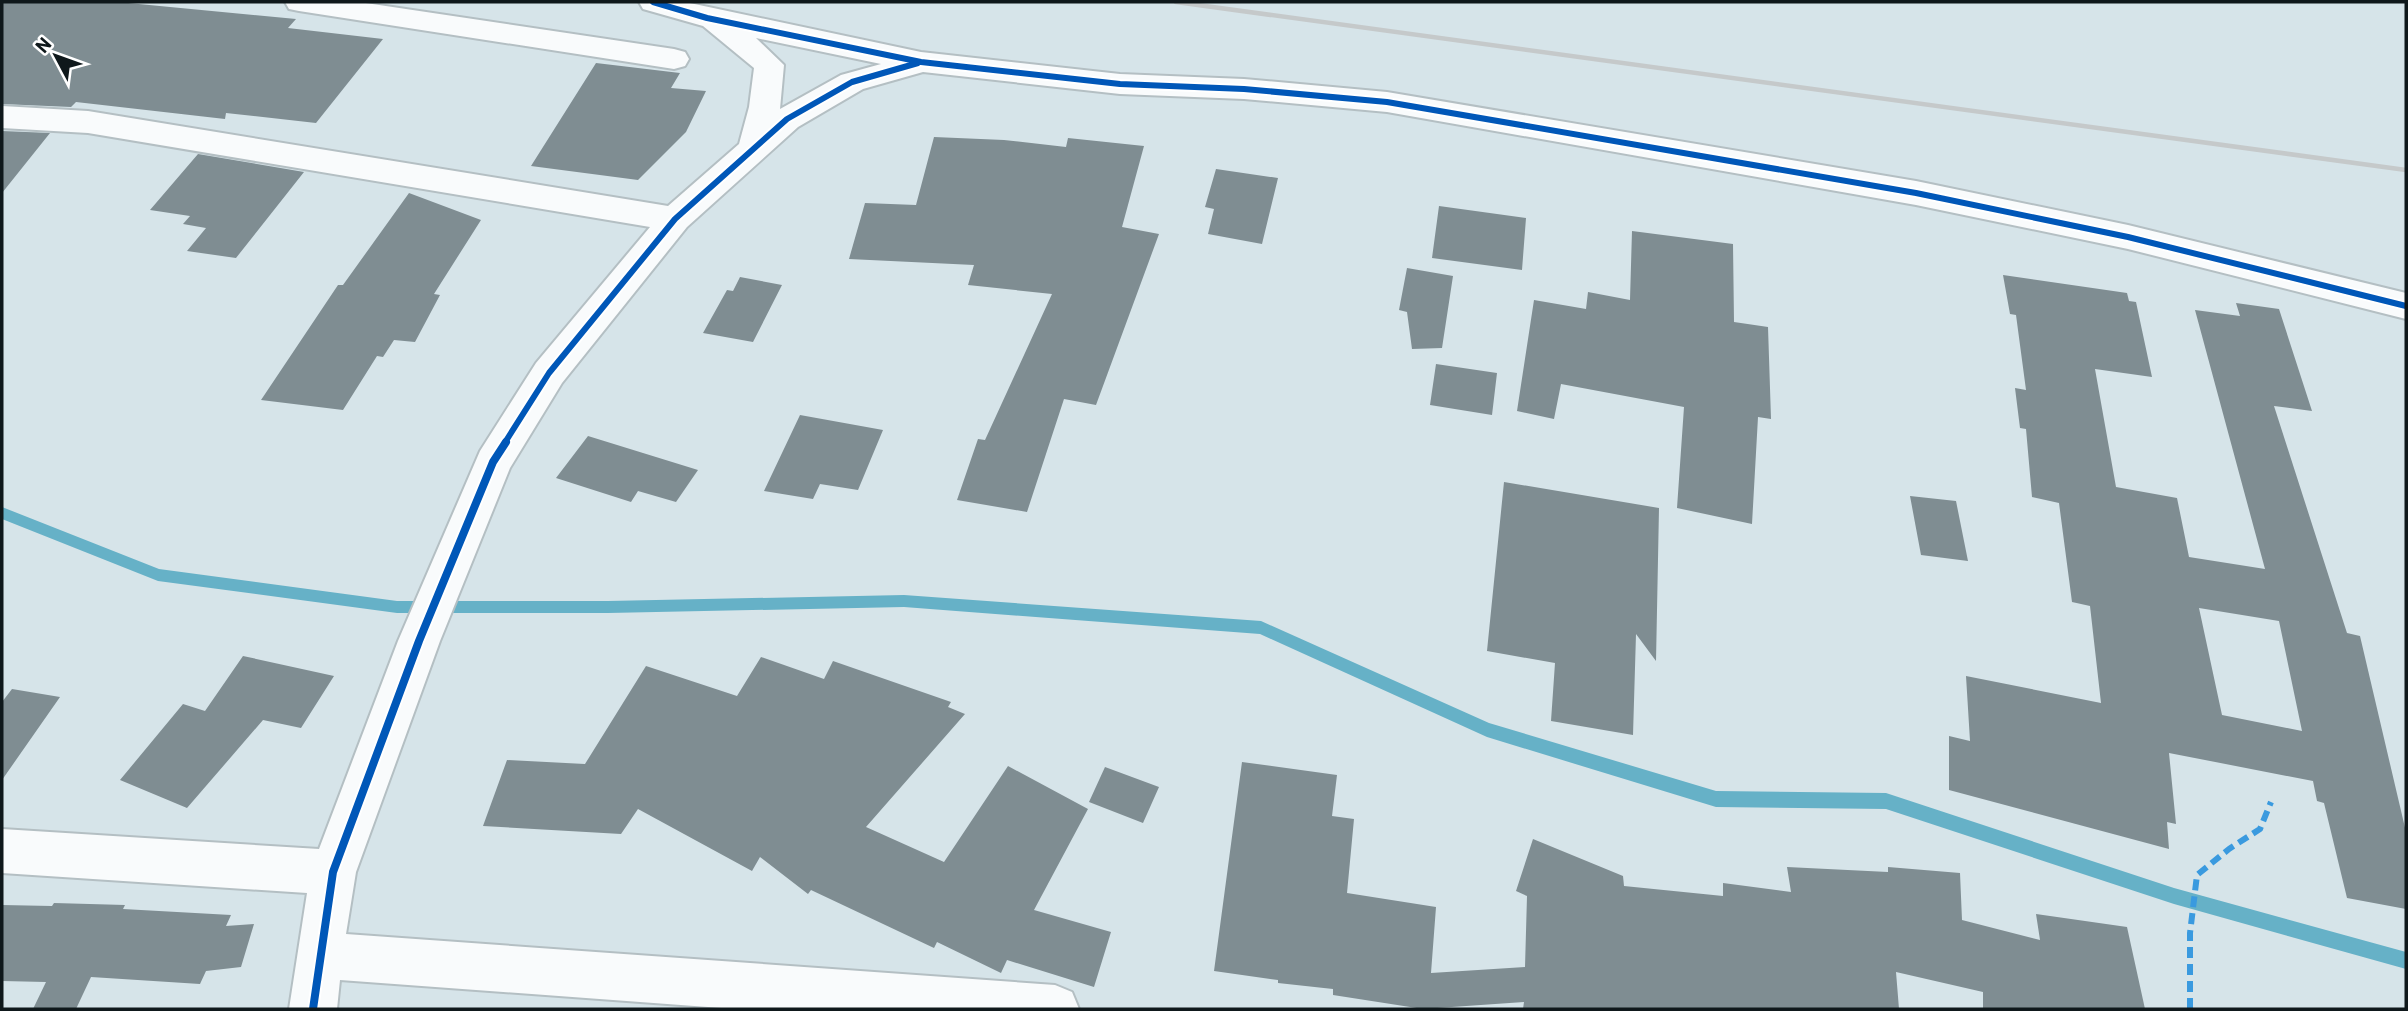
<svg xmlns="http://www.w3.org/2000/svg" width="2408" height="1011" font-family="Barlow,sans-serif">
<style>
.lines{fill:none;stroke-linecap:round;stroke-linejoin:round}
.stream{fill:#66b1c7;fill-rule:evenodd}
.building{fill:#7f8d92;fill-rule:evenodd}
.minor-casing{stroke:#b4bfc3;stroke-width:4}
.minor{fill:#f9fbfc;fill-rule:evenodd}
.rail{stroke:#c5c9ca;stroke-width:4.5}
.quiet{stroke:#3a9adf;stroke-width:6;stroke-dasharray:11 6;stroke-linecap:butt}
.cycleway-far1-casing{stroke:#fff;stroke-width:10}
.cycleway-casing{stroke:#fff;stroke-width:12}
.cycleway-far1{stroke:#0057b8;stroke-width:6}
.cycleway{stroke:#0057b8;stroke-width:8}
</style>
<rect width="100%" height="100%" fill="#d6e4e9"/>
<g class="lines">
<path class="stream" d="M2,507L159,569L397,601H608L904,595L1261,621L1489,723L1716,791L1886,793L2174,888L2406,952V969L2174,904L1886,809L1716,807L1487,737L1260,634L904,607L608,613H397L158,581L2,519Z"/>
</g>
<path class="building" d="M2,2H118L296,19L288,28L383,39L316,123L226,113L225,119L76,102L71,107L2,104Z
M596,63L680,73L671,88L706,91L686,132L638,180L531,166Z
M2,131L50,133L2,193Z
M934,137L1004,140L1066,147L1068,138L1144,146L1122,227L1159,234L1096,405L1064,399L1027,512L957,500L978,439L985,440L1052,294L968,285L974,265L849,259L865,203L916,205Z
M198,154L304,172L236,258L187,251L206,228L183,224L190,216L150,210Z
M1216,169L1278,178L1262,244L1208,234L1214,209L1205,207Z
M409,193L481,220L434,294L440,295L415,342L394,340L383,357L377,356L343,410L261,400L338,285H343Z
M1439,206L1526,218L1522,270L1432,258Z
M1632,231L1733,244L1734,322L1768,327L1771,419L1758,417L1752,524L1677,508L1684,407L1561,384L1554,419L1517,411L1534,300L1586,309L1588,292L1630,300Z
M1407,268L1453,276L1442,348L1412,349L1407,312L1399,310Z
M2003,275L2127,293L2129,301L2136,302L2152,377L2095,369L2116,487L2177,498L2189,557L2265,569L2195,310L2240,316L2236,303L2279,309L2312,411L2274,406L2347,633L2360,636L2406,832V909L2347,898L2324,803L2317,801L2313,781L2169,753L2176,824L2167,822L2169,849L1949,790V736L1970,741L1966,676L2101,703L2090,606L2072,602L2059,503L2032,497L2026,429L2020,428L2015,388L2026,390L2016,315L2010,314ZM2199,608L2279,621L2302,731L2222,715Z
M740,277L782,285L753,342L703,333L727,290L733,291Z
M1436,364L1497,373L1492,415L1430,405Z
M800,415L883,430L858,490L820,484L813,499L764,491Z
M588,436L698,470L676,502L638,491L631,502L556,478Z
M1504,482L1659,508L1656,661L1636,634L1633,735L1551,721L1555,663L1487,651Z
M1910,496L1956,501L1968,561L1921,555Z
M243,656L334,676L301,728L263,720L187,808L120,780L183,704L205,711Z
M761,657L824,679L833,661L951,702L948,707L965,714L866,827L944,862L1008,766L1088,809L1034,910L1111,932L1094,987L1007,960L1001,973L937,942L934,948L811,890L808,894L760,857L752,871L638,809L621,834L483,826L507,760L585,764L646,666L737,696Z
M12,689L60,697L2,780V702Z
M1242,762L1337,775L1332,816L1354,819L1347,893L1436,907L1431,973L1525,967L1527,896L1516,891L1533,839L1623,876L1624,886L1723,896V883L1791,892L1787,867L1888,872V867L1960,873L1962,920L2040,940L2036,914L2127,927L2145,1009H1983V992L1896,972L1899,1009H1523L1524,1002L1423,1009L1333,995V989L1278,983V980L1214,971Z
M1105,767L1159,787L1143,823L1089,802Z
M54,903L125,905L123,909L231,915L226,926L254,924L241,967L206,971L200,984L91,977L76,1009H33L46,982L2,981V905L52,906Z"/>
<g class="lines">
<g class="minor-casing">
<path id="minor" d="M285,2H359L674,49L685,52L689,59L685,66L674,69L299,11L289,9Z
M639,2H685L921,52L1120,74L1244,79L1387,92L1916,181L2128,225L2406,293V319L2128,249L1916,205L1387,112L1244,99L1120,94L923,72L863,89L798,127L687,227L562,383L510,468L440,641L356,872L346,934L1055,985L1072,992L1079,1009H735L340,980L337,1009H289L307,893L2,873V829L319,849L398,641L480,451L536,363L650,227L88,133L2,128V106L88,111L668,206L739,144L749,107L754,68L703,26L643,9ZM756,38L881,64L841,75L780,109L784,65Z"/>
</g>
<use href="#minor" class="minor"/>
<path class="rail" d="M1176,2L2406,170"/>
<path class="quiet" d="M2190,1009V933L2197,875L2229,849L2260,829L2271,802"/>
<g class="cycleway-far1-casing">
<path id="cycleway-far1" d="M653,2L707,18L921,62L1120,84L1244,89L1387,102L1916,193L2128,237L2406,306
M504,444L549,373L675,219L787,119L852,82L918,63"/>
</g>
<g class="cycleway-casing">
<path id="cycleway" d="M313,1009L333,872L419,641L493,462L506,442"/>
</g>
<use href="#cycleway-far1" class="cycleway-far1"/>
<use href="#cycleway" class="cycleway"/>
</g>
<rect width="2408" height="1011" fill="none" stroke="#0f181b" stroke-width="7"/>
<g transform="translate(56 56) rotate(311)" stroke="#ffffff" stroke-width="5" paint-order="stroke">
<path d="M0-5L12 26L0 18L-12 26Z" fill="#0f181b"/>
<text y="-10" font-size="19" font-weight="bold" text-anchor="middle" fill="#0f181b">N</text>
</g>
</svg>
